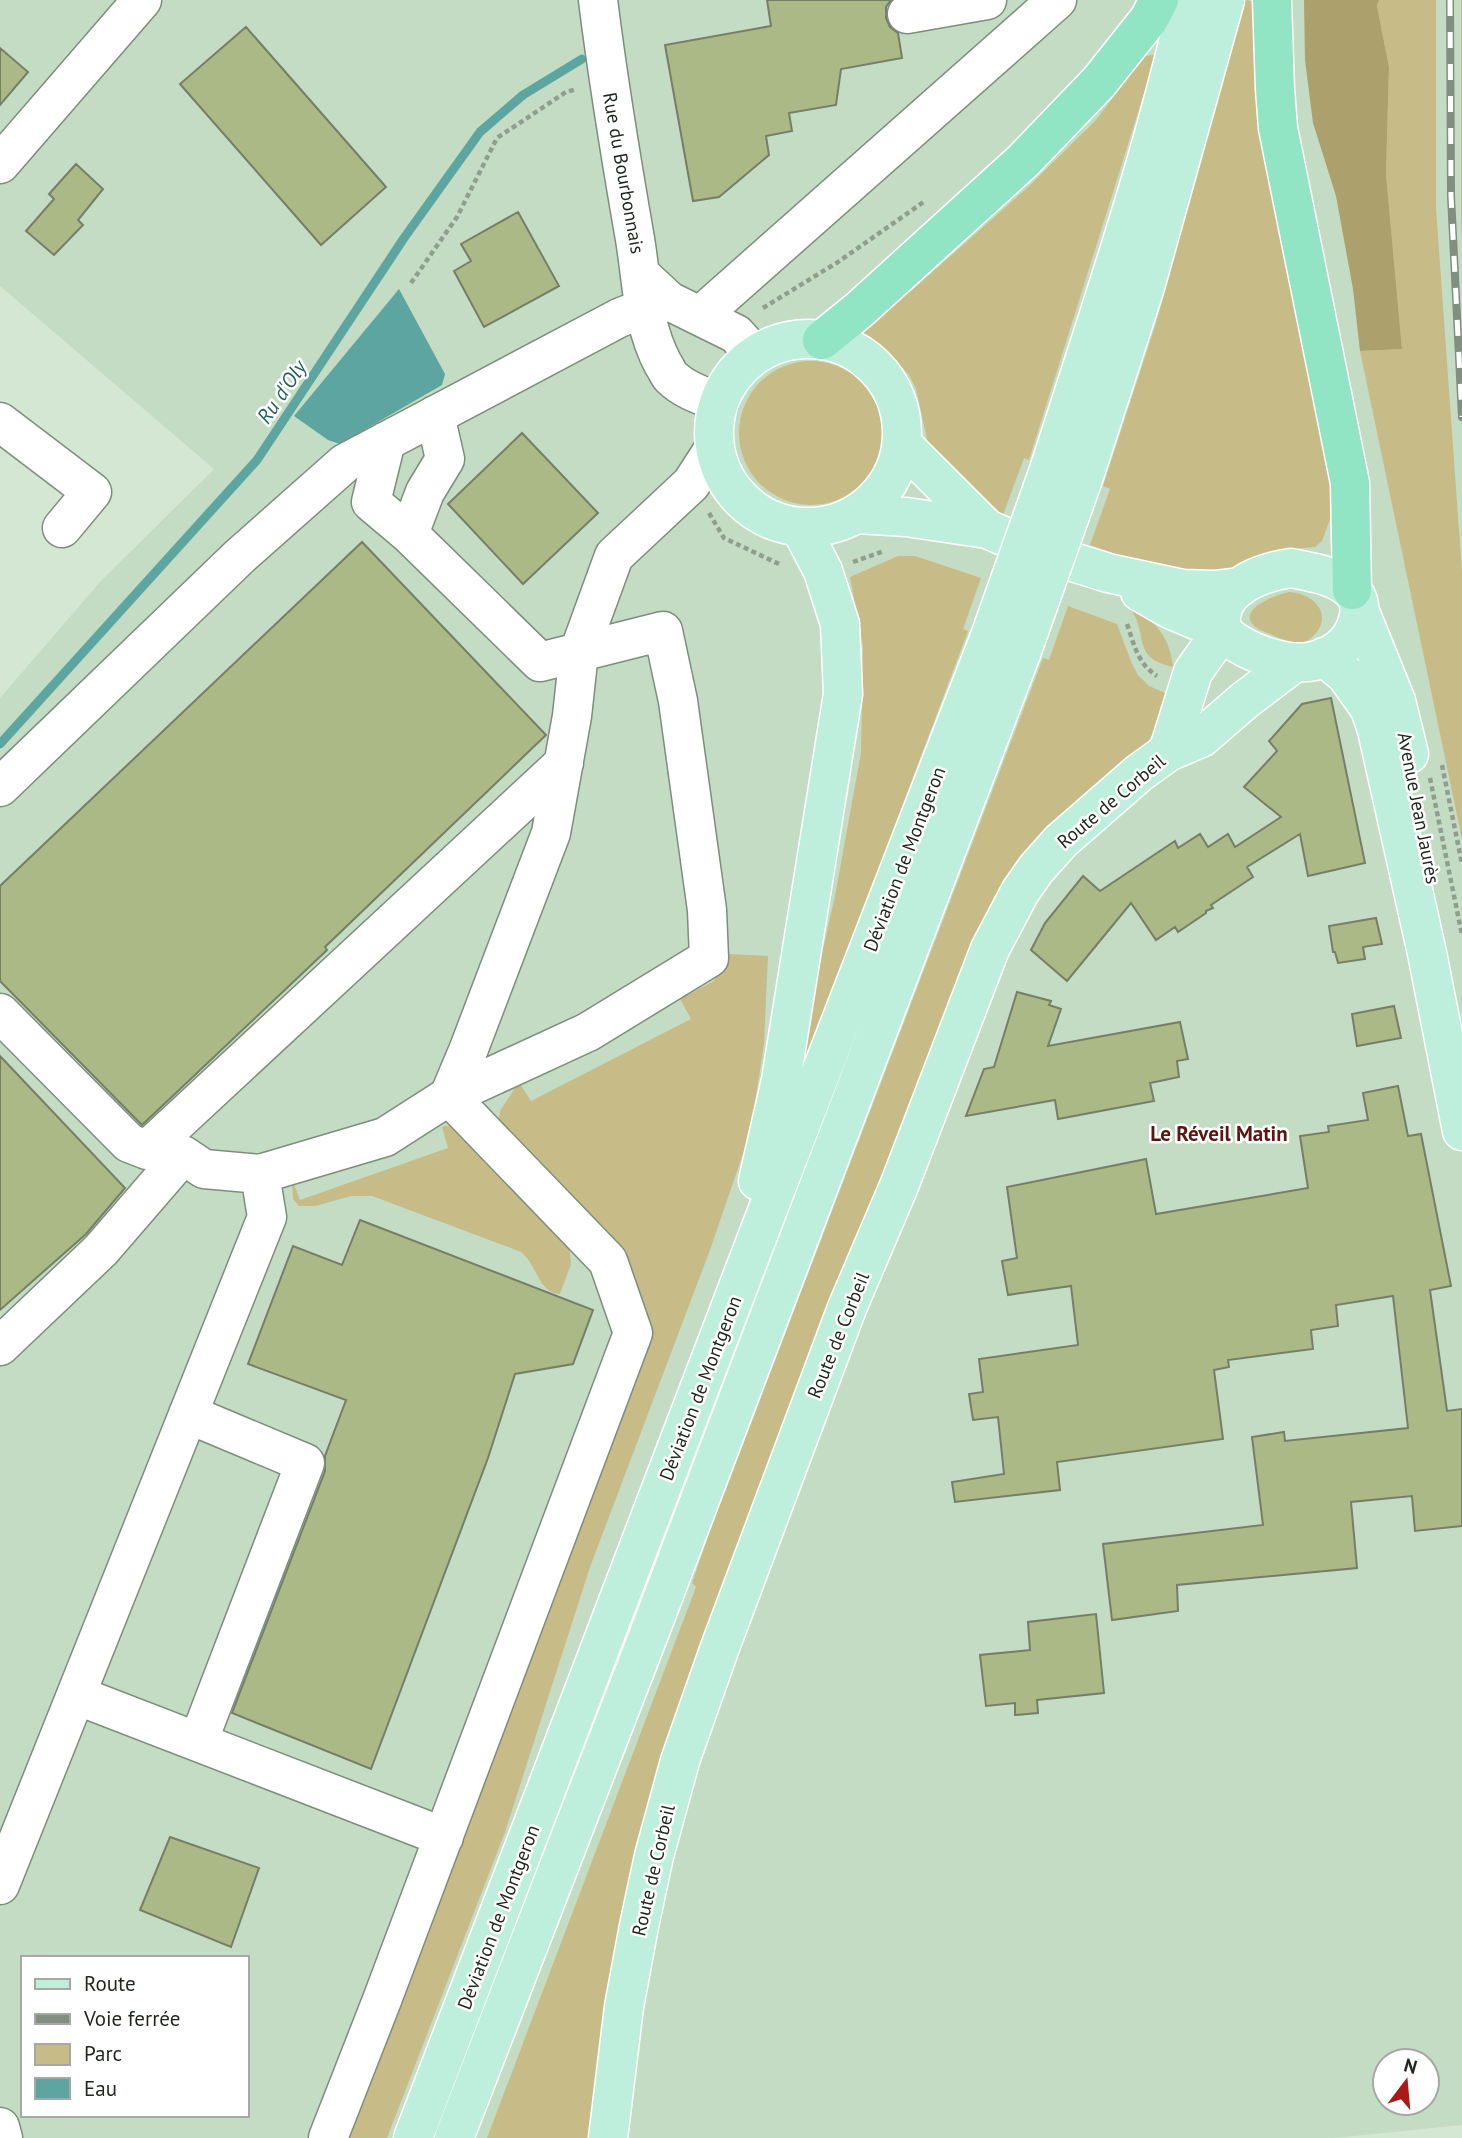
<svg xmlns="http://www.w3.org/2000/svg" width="1462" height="2138" font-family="'PT Sans',sans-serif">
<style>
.built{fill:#c4dcc3;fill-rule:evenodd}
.green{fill:#c7bc87}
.forest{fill:#aca16c}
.water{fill:#5da5a1}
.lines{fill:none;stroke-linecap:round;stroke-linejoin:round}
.stream{stroke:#5da5a1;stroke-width:9}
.building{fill:#aab985;stroke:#777e68;stroke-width:2}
.minor-casing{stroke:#7c8e7c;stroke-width:41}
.major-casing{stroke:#fff;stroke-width:41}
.highway-casing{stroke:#fff;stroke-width:41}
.path{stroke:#8f9e8f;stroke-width:4.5;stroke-dasharray:5 3.5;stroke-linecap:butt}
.minor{stroke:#fff;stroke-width:38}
.major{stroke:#bdefdc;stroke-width:38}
.highway{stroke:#91e4c4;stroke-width:38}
.rail-casing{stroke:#818e80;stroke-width:8}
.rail{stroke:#fff;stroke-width:5;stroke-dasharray:16;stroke-linecap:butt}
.major-bridge-casing{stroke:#fff;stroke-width:41;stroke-linecap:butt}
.major-bridge{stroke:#bdefdc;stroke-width:38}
.labels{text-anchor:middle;stroke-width:5;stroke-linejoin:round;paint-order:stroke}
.street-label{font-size:19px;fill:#1f261f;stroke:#fff}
.water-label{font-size:21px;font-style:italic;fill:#24605d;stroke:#fff}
.neighbourhood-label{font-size:21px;font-weight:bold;fill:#5a1611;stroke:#fff}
</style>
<rect width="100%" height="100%" fill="#d4e7d3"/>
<path class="built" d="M0,0H1462V2125L1334,2138H0V698L100,582L214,469L0,286ZM23,1958H247V2115H23ZM1385,2061H1427V2103H1385Z"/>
<path class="green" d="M1247,0L1253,2L1335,506L1322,541L1315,547L1293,549L1230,570L1180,576L1090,545L1110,489L1103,486L1156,323L1181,232L1238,7L1243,1Z
M1379,0H1436V208L1462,572V839L1360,351L1402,349L1386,174L1389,67L1377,6Z
M1461,0H1462V240L1461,219Z
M1153,55L1156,58L1157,67L1146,87L1029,460L1024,458L1003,515L931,457L916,389L909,375L880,345L873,339L858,336L905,288L910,292L1028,187L1096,120L1144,56Z
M739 433a72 72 0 1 1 144 0a72 72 0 1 1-144 0Z
M898,556H915L981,578L963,629L968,631L796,1089L791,1090L835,896L861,753L863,647L850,577Z
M1289,592C1311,593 1332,611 1317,632C1313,636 1309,641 1303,642C1290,645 1272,634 1260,630C1230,612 1274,595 1289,592Z
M1068,606L1117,624L1132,664L1138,675L1149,686L1170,695L1162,720L1147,743L1055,827L686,1698L594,2138H487L696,1587L692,1583L710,1531L1043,658L1049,660Z
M1130,609C1157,620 1170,639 1173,667C1130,658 1149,632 1130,609Z
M729,954L768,956L764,1044L754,1109L745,1148L710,1250L590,1567L505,1832L387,2138H340L640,1342L499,1121L500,1111L519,1082L531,1101L691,1019L680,999L714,981Z
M446,1126L460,1127L569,1246L571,1264L560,1294C538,1293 537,1264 521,1252L372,1196H351L315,1206H299L293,1199L292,1179L300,1200L448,1148L442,1127Z"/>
<path class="forest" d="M1304,0H1379L1377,6L1389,67L1386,174L1402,349L1360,351L1353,289L1336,196L1313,123L1305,60Z"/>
<path class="water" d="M399,289L445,374L442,385L340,444L328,440L294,416Z"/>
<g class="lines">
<path class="stream" d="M0,744L257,460L404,238L480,132L523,95L582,59"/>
</g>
<path class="building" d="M767,0H891L886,7V18L890,27L898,33L902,58L841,69L836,105L789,113L792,131L766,136L769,155L719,197L693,201L665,45L771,26Z
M246,27L386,187L321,245L180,84Z
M0,48L28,72L0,105Z
M76,164L103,189L78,220L83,225L54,255L26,231L54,199L49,194Z
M518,212L559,286L484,327L454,271L471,261L461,244Z
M522,433L598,513L523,584L448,504Z
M362,542L546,735L325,947L327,950L142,1125L0,981V886Z
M1331,698L1365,863L1308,876L1300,834L1247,867L1253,877L1211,905L1213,908L1206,911V913L1178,932L1175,927L1156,940L1131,903L1067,981L1031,950L1045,923L1083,876L1100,891L1175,841L1178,848L1200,834L1208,847L1228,834L1235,847L1281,817L1244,787L1277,751L1269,741L1302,704Z
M1376,918L1382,944L1363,947L1365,959L1338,963L1335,952H1333L1329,926Z
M1017,992L1051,1001L1049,1005L1061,1009L1048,1046L1180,1022L1188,1059L1177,1061L1179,1077L1150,1083L1154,1101L1058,1119L1055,1100L966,1116L984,1069L994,1067Z
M1394,1006L1401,1038L1357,1046L1352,1014Z
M0,1056L125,1188L86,1234L0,1310Z
M1398,1086L1408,1136L1421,1134L1451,1286L1430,1290L1447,1411L1462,1409V1526L1415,1531L1412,1496L1351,1502L1357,1568L1177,1585L1178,1611L1112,1620L1103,1544L1263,1525L1252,1437L1284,1432L1285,1441L1408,1428L1393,1296L1336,1305L1338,1326L1311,1330L1313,1349L1228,1360L1229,1367L1214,1370L1223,1439L1057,1462L1060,1490L955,1502L952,1482L1004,1474L998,1417L973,1420L969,1394L983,1392L979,1359L1078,1345L1071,1286L1008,1295L1002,1261L1017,1258L1007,1187L1146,1159L1156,1214L1308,1188L1300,1136L1329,1132L1328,1126L1368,1120L1363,1093Z
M360,1220L593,1310L573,1364L515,1374L488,1458L371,1769L232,1713L325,1471V1456L346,1400L248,1364L293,1246L342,1265Z
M1096,1614L1104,1693L1037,1700L1038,1713L1015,1715V1703L986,1706L980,1655L1030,1650L1028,1622Z
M170,1837L259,1868L231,1947L140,1910Z"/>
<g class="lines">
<g class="minor-casing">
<path id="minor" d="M598,0C608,80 621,159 635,239C642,281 642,325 663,364C666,368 668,374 671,377C684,390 703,396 719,402
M907,14L987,0
M0,164L142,0
M640,274L669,301L736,334L755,355
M700,316L1057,0
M0,422L92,492L62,528
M409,534L425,492L445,459L435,415
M0,787L240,556L345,463L619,318L644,308
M0,1013L129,1143L147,1150L183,1155L204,1169L260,1174L385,1137L449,1096L588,1032L709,958L707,910L678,701L663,631L540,662L409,534L371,502L386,441
M449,1096L468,1051L551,833L572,716L579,652L614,556L691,484L715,447
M147,1150L564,763
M0,1346L101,1250L183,1155
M188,1414L305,1463L198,1742
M76,1695L444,1837
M0,1885L267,1217L260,1174
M0,2127L3,2138
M328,2138L382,2000L633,1333L608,1261L449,1096"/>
</g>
<g class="major-casing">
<path id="major" d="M714 433a94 94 0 1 1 188 0a94 94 0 1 1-188 0Z
M902,444L987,529
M1050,467C1099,313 1153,158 1188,0
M1083,479L1145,287L1225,0
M857,514L906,517L987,529L1038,551L1108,573L1183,589L1214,590L1240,587
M1291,568C1311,572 1335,575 1351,590C1369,606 1355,638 1338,650C1330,656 1318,661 1308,662C1286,665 1256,655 1237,643C1227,637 1220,630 1221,617C1224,585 1264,572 1291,568Z
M1140,592L1170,609L1222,631L1193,672L1168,752
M1360,612L1396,701L1409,754
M1324,657L1346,675L1370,709L1377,730L1427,953L1462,1131
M758,1181L781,1080L843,694L840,624L823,571L800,527
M413,2138L763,1222L989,639
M454,2138L649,1634L1022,651
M608,2138L624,2007L639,1926L654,1856L680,1761L719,1650L847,1308L899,1186L990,949L1020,892L1036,869L1061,841L1139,773L1168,752L1201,738L1245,700L1294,663"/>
</g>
<g class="highway-casing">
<path id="highway" d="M1272,0L1275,89L1278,128L1350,483L1352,590
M822,340L859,310L1023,161L1099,82L1149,19L1159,0"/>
</g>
<path class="path" d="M411,283L457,217L497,138L566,92L577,89
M763,308L838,262L925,201
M709,513L724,538L779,564
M853,562L884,551
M1127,624C1134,644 1137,663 1157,676
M1442,765L1462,864
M1430,778L1462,935"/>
<use href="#minor" class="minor"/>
<use href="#major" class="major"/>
<use href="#highway" class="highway"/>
<g class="rail-casing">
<path id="rail" d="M1450,0L1451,196L1462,417"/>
</g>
<use href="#rail" class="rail"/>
<g class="major-bridge-casing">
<path id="major-bridge" d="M989,639L1050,467
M1022,651L1083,479"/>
</g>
<use href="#major-bridge" class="major-bridge"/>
</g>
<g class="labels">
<g class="street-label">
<text transform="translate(624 173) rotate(80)" y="7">Rue du Bourbonnais</text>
<text transform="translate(1111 801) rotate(-40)" y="7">Route de Corbeil</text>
<text transform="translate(1419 808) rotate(79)" y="7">Avenue Jean Jaurès</text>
<text transform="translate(904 859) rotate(-69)" y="7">Déviation de Montgeron</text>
<text transform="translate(838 1335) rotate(-68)" y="7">Route de Corbeil</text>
<text transform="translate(700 1388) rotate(-69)" y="7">Déviation de Montgeron</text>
<text transform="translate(653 1870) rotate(-77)" y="7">Route de Corbeil</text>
<text transform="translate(498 1917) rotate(-69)" y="7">Déviation de Montgeron</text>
</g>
<g class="water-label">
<text transform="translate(282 392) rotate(-56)" y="7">Ru d'Oly</text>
</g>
<g class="neighbourhood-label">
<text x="1219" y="1141">Le Réveil Matin</text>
</g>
</g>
<rect x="21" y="1956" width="228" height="161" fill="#ffffff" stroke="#a5a8a5" stroke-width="2"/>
<rect x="35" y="1979" width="35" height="10" fill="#bdefdc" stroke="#a5a8a5" stroke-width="2"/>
<text x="84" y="1991" font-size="21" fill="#1f261f">Route</text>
<rect x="35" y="2014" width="35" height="10" fill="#818e80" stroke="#a5a8a5" stroke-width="2"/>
<text x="84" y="2026" font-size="21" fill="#1f261f">Voie ferrée</text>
<rect x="35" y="2044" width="35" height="21" fill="#c7bc87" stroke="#a5a8a5" stroke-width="2"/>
<text x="84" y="2061" font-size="21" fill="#1f261f">Parc</text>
<rect x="35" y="2078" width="35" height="21" fill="#5da5a1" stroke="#a5a8a5" stroke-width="2"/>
<text x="84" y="2096" font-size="21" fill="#1f261f">Eau</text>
<g transform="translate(1406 2082) rotate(16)"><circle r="33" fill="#ffffff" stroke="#a5a8a5" stroke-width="2"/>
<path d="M0-5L12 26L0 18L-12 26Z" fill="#ac1a16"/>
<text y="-10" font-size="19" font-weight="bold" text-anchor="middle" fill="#1f261f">N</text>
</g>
</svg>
